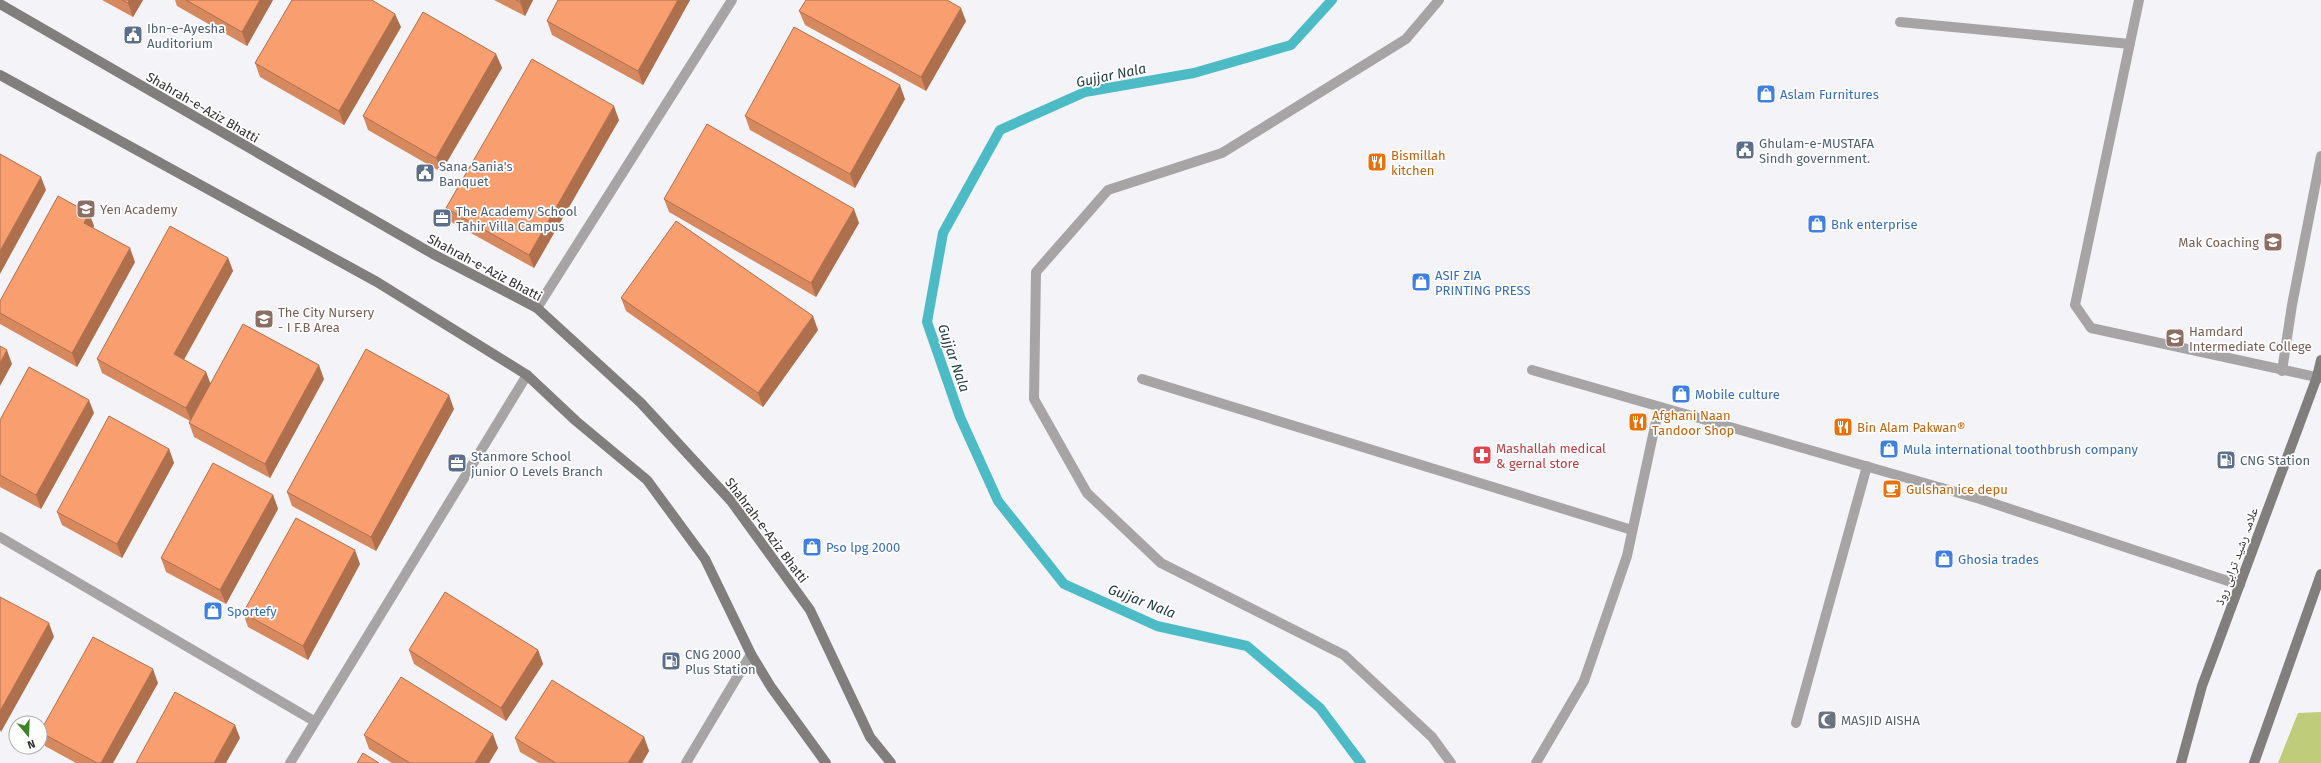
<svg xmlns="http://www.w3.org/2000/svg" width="2321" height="763" font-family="'Fira Sans','Noto Naskh Arabic',sans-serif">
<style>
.green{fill:#bfcd7a}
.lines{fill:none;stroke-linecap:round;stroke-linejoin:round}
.stream{stroke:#4cbbc5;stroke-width:10}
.service{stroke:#a7a4a5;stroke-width:10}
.minor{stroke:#a7a4a5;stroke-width:10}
.secondary{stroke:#817e7e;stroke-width:10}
.wall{fill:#d6885f}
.shaded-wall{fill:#ae6f4d}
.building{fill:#f99e6e;stroke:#ae6f4d}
.labels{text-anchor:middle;stroke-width:3.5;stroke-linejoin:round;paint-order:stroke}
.service-label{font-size:13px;fill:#4e5e75;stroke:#fff;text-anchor:start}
.shop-label{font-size:13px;fill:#366cbe;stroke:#fff;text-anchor:start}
.street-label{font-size:13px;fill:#303032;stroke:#fff}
.food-label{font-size:13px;fill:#c56008;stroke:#fff;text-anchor:start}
.education-label{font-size:13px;fill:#785e54;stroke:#fff;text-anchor:start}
.health-label{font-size:13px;fill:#be3a42;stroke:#fff;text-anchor:start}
.worship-label{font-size:13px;fill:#5b616d;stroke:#fff;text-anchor:start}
.water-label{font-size:14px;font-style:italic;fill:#243d40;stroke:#fff}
</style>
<rect width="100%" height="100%" fill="#f4f4f8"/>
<path class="green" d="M2321,712V763H2278L2298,713Z"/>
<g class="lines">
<path class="stream" d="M1332,0L1291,45L1194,73L1085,92L1000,130L943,233L927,322L960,417L998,501L1064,584L1157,626L1247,646L1320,708L1361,763"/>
<path class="service" d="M2282,371L2292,305L2321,156"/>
<path class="minor" d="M1439,0L1406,39L1222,153L1108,190L1036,272L1034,399L1087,493L1161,563L1344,655L1432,737L1451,763
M2139,0L2075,305L2091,328L2321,378
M1900,22L2130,44
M537,308L732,0
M1532,370L1980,499L2240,585
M1142,379L1632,530
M0,537L314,721
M1796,723L1867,466
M290,763L527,375
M686,763L751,654
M1536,763L1584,681L1627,556L1659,407"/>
<path class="secondary" d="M0,4L433,254L537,308L641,403L731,501L810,610L870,737L891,763
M0,75L377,282L527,375L576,421L647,480L705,559L751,654L771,687L826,763
M2181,763L2202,686L2317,377L2321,360
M2254,763L2321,574"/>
</g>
<path class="wall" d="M102,0H143L133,17Z
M175,0H273L247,46L177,6Z
M494,0H533L525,16Z
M558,0H690L643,85L552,35L547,21Z
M799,11L966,21L926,91L805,25Z
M401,27L344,125L260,77L255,63Z
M496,54L502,68L441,172L368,130L363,116Z
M905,99L855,188L750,130L745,116Z
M619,120L534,268L451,222L446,208Z
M664,199L859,223L816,297L669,212Z
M89,213L94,226L93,228L135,262L77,367L0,324V301Z
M228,258L233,271L184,360L206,372L210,383L324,379L270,478L194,437L189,423L190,421L102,373L97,359Z
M621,298L818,330L763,407L626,311Z
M454,409L376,551L292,506L287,492Z
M94,413L41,509L0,487V420Z
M169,449L174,463L122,558L62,525L57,512Z
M273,495L278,509L226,604L166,572L161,558Z
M360,564L308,660L248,627L243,613Z
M409,650H538L543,664L506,721L414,664Z
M158,683L113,763H76L45,746L40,732Z
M364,735L498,748L489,763H392L369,749Z
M644,737L649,751L642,763H539L520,752L515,738Z"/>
<path class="shaded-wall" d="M129,0H143L133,17L128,3Z
M260,0H273L247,46L242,32Z
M521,0H533L525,16L520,2Z
M678,0H690L643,85L638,71Z
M961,8L966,21L926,91L921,77Z
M395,14L401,27L344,125L339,111Z
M496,54L502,68L441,172L436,158Z
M900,85L905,99L855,188L850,174Z
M614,106L619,120L534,268L529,255Z
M41,177L46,190L0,274V251Z
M854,209L859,223L816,297L811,283Z
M89,213L94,226L89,237L84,223Z
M130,248L135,262L77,367L72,353Z
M228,258L233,271L179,368L174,354Z
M813,316L818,330L763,407L758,393Z
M7,350L12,364L0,386V363Z
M319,365L324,379L270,478L265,464Z
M206,372L211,385L191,421L186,408Z
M449,395L454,409L376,551L371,537Z
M89,400L94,413L41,509L36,495Z
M169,449L174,463L122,558L117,544Z
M273,495L278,509L226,604L220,590Z
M355,550L360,564L308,660L303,646Z
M49,623L54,637L1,732L0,730V711Z
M538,650L543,664L506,721L501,708Z
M153,669L158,683L113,763H101Z
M235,725L240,738L226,763H214Z
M493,734L498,748L489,763H475Z
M644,737L649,751L642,763H628Z"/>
<path class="building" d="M122,0H129L128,3Z
M186,0H260L242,32Z
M292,0H372L395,14L339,111L255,63Z
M516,0H521L520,2Z
M558,0H678L638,71L547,21Z
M806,0H947L961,8L921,77L799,11Z
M423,12L496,54L436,158L363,116Z
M794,27L900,85L850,174L745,116Z
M532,59L614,106L529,255L446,208Z
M707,124L854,209L811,283L664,199Z
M0,154L41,177L0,251Z
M58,196L89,213L84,223L130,248L72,353L0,313V301Z
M676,221L813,316L758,393L621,298Z
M170,226L228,258L174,354L206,372L186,408L97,359Z
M243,324L319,365L265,464L189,423Z
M0,346L7,350L0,363Z
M366,349L449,395L371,537L287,492Z
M29,367L89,400L36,495L0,475V420Z
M109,416L169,449L117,544L57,512Z
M213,463L273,495L220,590L161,558Z
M296,518L355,550L303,646L243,613Z
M445,592L538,650L501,708L409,650Z
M0,597L49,623L0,711Z
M93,637L153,669L101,763H97L40,732Z
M401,677L493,734L475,763H410L364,735Z
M552,680L644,737L628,763H556L515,738Z
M175,692L235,725L214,763H136Z
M363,753L379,763H357Z"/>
<defs>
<g id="civic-square" transform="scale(1)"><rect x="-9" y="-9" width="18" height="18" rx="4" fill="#5c6f8a" stroke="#fff"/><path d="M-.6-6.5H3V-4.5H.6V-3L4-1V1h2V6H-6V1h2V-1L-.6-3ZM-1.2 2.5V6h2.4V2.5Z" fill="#fff"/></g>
<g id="shop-square" transform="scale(1)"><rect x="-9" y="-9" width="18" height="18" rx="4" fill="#3f7fe0" stroke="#fff"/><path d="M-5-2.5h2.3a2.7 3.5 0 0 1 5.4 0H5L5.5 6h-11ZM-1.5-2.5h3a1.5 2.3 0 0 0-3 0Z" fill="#fff"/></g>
<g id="restaurant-square" transform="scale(1)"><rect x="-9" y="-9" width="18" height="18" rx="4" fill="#e8710a" stroke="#fff"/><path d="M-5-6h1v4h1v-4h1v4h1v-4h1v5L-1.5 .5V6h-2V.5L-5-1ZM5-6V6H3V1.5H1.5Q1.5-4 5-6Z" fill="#fff"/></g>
<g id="school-square" transform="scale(1)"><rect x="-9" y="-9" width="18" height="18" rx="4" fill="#8d6e63" stroke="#fff"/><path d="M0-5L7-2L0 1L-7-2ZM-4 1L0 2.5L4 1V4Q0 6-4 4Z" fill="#fff"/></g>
<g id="office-square" transform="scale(1)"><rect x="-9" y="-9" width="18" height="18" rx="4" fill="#5c6f8a" stroke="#fff"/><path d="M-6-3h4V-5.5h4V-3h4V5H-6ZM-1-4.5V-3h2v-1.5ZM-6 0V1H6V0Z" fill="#fff"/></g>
<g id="university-square" transform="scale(1)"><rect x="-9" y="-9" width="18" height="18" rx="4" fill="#8d6e63" stroke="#fff"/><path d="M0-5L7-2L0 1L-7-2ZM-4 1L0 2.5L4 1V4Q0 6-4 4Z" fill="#fff"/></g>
<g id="pharmacy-square" transform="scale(1)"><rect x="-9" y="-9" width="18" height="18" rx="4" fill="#e0444e" stroke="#fff"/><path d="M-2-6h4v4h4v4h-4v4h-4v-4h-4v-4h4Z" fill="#fff"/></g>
<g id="fuel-square" transform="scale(1)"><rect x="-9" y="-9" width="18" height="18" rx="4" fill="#5c6f8a" stroke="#fff"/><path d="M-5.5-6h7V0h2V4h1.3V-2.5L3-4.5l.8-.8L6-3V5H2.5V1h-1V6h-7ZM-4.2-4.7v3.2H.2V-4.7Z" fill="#fff"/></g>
<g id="cafe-square" transform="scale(1)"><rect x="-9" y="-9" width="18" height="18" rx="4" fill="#e8710a" stroke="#fff"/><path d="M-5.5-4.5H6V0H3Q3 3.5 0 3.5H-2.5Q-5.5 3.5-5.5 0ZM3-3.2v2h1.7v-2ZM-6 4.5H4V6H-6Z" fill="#fff"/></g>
<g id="mosque-square" transform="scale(1)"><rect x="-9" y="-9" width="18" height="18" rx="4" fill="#6b7280" stroke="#fff"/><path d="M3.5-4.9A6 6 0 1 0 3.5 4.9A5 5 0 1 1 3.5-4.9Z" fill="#fff"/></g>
</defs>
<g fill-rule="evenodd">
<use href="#civic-square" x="133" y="35"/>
<use href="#shop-square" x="1766" y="94"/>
<use href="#civic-square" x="1745" y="150"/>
<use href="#restaurant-square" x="1377" y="162"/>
<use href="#civic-square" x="425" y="173"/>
<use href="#school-square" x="86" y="209"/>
<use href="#office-square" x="442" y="218"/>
<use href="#shop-square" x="1817" y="224"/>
<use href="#school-square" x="2273" y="242"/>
<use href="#shop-square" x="1421" y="282"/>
<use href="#school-square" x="264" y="319"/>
<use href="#university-square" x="2175" y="338"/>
<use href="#shop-square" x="1681" y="394"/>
<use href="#restaurant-square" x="1638" y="422"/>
<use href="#restaurant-square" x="1843" y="427"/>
<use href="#shop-square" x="1889" y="449"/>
<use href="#pharmacy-square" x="1482" y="455"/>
<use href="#fuel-square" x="2226" y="460"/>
<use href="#office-square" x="457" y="463"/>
<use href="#cafe-square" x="1892" y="489"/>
<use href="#shop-square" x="812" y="547"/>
<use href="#shop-square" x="1944" y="559"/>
<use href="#shop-square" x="213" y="611"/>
<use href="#fuel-square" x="671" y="661"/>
<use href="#mosque-square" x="1827" y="720"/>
</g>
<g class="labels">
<g class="service-label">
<text x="147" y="33">Ibn-e-Ayesha<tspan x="147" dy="15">Auditorium</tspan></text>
<text x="1759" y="148">Ghulam-e-MUSTAFA<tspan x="1759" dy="15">Sindh government.</tspan></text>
<text x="439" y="171">Sana Sania's<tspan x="439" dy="15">Banquet</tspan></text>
<text x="456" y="216">The Academy School<tspan x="456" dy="15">Tahir Villa Campus</tspan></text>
<text x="471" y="461">Stanmore School<tspan x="471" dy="15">junior O Levels Branch</tspan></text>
<text x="2240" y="465">CNG Station</text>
<text x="685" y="659">CNG 2000<tspan x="685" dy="15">Plus Station</tspan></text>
</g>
<g class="shop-label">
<text x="1780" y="99">Aslam Furnitures</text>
<text x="1831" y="229">Bnk enterprise</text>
<text x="1435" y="280">ASIF ZIA<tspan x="1435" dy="15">PRINTING PRESS</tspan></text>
<text x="1695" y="399">Mobile culture</text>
<text x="1903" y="454">Mula international toothbrush company</text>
<text x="826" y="552">Pso lpg 2000</text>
<text x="1958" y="564">Ghosia trades</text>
<text x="227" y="616">Sportefy</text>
</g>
<g class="street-label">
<text transform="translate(203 107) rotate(30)" y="5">Shahrah-e-Aziz Bhatti</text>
<text transform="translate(485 267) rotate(28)" y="5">Shahrah-e-Aziz Bhatti</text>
<text transform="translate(767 530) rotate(53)" y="5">Shahrah-e-Aziz Bhatti</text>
<text transform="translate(2236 556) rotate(-70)" y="5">علامہ رشید ترابی روڈ</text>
</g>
<g class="food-label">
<text x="1391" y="160">Bismillah<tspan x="1391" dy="15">kitchen</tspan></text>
<text x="1652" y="420">Afghani Naan<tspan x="1652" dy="15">Tandoor Shop</tspan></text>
<text x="1857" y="432">Bin Alam Pakwan®</text>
<text x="1906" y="494">Gulshan ice depu</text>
</g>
<g class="education-label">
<text x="100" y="214">Yen Academy</text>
<text x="2259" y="247" text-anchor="end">Mak Coaching</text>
<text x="278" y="317">The City Nursery<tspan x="278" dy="15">- I F.B Area</tspan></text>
<text x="2189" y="336">Hamdard<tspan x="2189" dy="15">Intermediate College</tspan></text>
</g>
<g class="health-label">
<text x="1496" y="453">Mashallah medical<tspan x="1496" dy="15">&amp; gernal store</tspan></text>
</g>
<g class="worship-label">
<text x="1841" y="725">MASJID AISHA</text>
</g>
<g class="water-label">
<text transform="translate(1111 75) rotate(-12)" y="5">Gujjar Nala</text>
<text transform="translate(954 358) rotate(71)" y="5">Gujjar Nala</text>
<text transform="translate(1142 601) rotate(21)" y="5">Gujjar Nala</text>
</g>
</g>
<g transform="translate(28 735) rotate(161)"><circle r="19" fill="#ffffff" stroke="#acacad"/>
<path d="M0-3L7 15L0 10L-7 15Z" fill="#3e8327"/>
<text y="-6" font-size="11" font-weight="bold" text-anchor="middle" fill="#303032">N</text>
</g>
</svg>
